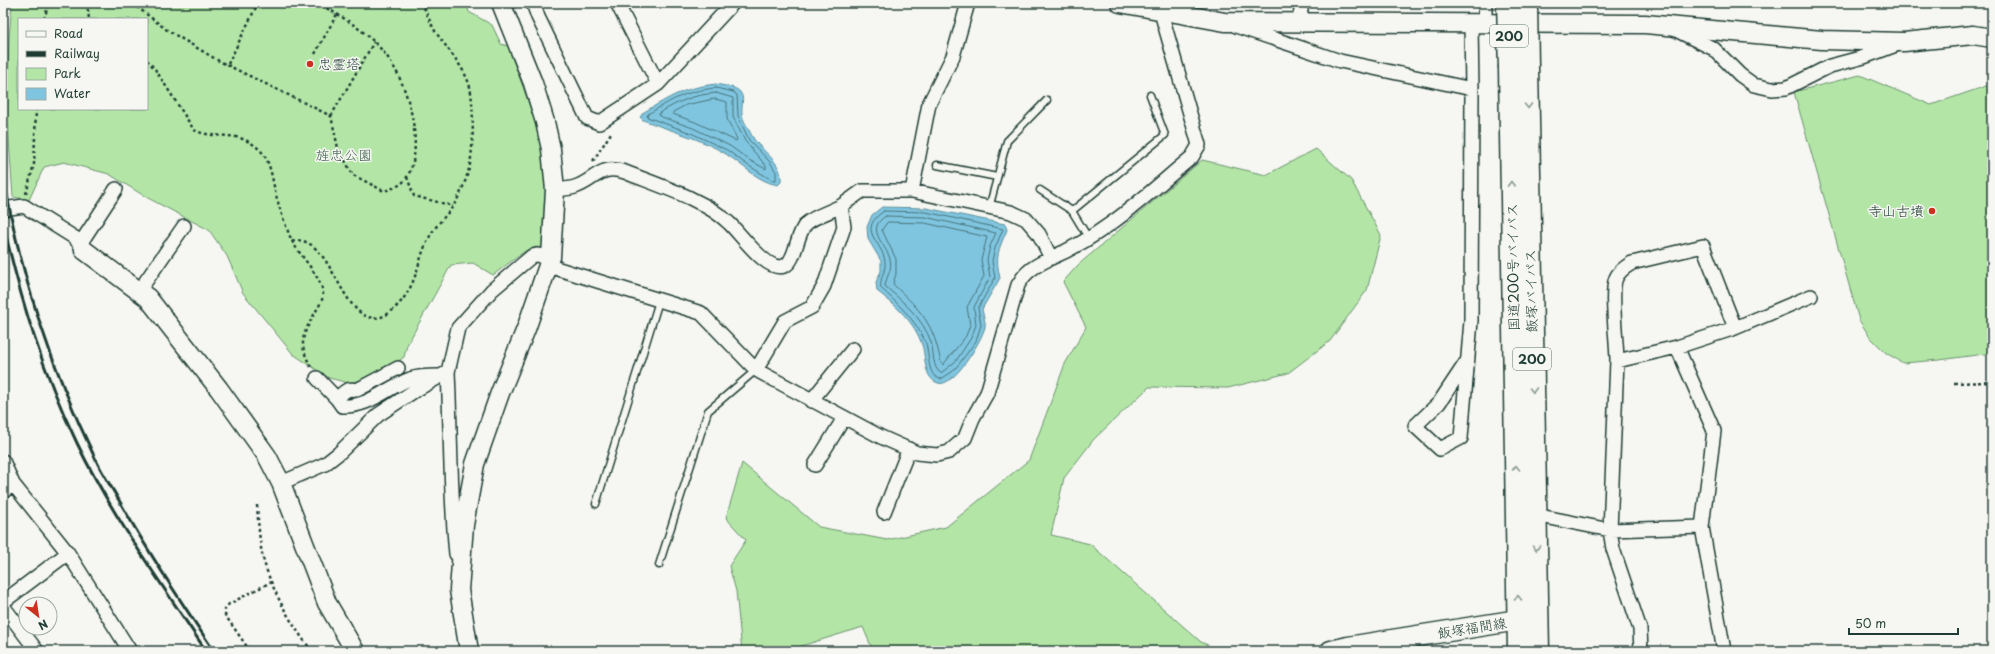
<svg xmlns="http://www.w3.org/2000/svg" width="1995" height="654" font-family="'Playpen Sans','Klee One',sans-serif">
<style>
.green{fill:#b3e6a6;stroke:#69926d;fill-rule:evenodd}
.water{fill:#80c5e0;stroke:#598f9b}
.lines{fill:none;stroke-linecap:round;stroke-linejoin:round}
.shore{stroke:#467379;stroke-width:1}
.lane-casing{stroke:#1f3d34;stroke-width:9}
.street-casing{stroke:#1f3d34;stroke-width:16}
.secondary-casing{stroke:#1f3d34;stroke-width:21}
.primary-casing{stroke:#1f3d34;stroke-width:23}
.highway-casing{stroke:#1f3d34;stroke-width:25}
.path{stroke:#1f3d34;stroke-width:2.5;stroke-dasharray:3 3;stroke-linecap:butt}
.lane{stroke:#f6f6f2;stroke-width:6}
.street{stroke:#f6f6f2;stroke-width:13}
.secondary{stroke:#f6f6f2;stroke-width:18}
.primary{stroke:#f6f6f2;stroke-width:20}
.highway{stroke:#f6f6f2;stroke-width:22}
.rail{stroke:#1f3d34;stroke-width:3}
.highway-bridge-casing{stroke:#1f3d34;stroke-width:25;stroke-linecap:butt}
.highway-bridge{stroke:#f6f6f2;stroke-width:22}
.oneway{stroke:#8a9a93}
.poi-dot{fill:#c8321e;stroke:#f6f6f2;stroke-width:1.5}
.labels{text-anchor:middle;stroke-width:3;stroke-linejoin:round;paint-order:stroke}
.shield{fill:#f6f6f2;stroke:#60746d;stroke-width:1}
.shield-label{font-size:13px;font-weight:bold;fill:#1f3d34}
.poi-label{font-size:14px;fill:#1f3d34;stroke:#f6f6f2;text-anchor:start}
.park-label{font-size:14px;fill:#3d5f4b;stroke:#f6f6f2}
.street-label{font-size:14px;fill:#1f3d34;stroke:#f6f6f2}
</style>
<rect width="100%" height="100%" fill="#f6f6f2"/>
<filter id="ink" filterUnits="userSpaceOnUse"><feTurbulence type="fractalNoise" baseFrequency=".025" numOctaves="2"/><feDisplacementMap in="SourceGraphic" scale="8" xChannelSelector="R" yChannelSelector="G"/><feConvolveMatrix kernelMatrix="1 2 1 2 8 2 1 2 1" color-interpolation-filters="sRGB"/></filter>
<g filter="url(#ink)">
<path class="green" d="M12,3H466L469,12L492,25L501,44L508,46C521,82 536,120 545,158C551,186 549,221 546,250L536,247L525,251L493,275L473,263L451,265L407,345L404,357L391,367L369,378L349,383L329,378L293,354L243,293L227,256L209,230L146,197L109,174L64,162L44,167L29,200L13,197L7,111L9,38ZM19,19H147V109H19Z
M1860,75L1931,105L1992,84V353L1939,360L1903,363L1886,353L1870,337L1859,320L1794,92Z
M1316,149L1351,180L1381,235L1367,290L1330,341L1288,373L1228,388L1149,387L1094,439L1064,478L1051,535L1090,544L1201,642L1221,651H873L863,627L785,651H742L736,591L729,566L746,540L726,518L742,463L819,527L887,540L946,527L1029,460L1065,364L1086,327L1063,282L1078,265L1202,160L1266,175Z"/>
<path class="water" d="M716,84C723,86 735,86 740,92C745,98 741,106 742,113C742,120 749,129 752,136C761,152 783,161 781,182L778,185C758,182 742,164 726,154C700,138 671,131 643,120L640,117L644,112C672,96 683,88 716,84Z
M882,207L926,208L1005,224L1007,230C998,250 995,257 1000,278L982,309C983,315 986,322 985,327C982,340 953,389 938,383C923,378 926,356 922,345C915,322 895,305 877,291L876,282L881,271V261L868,239L867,227L872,215Z"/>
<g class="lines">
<path class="shore" d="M716,88L733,92L737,95L738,116L749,140L770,162L776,172V180H772L746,164L727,150L691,133L647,117L648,114C674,99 685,91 716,88Z
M716,93L733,98V117L745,141L766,166V169L749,160L730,146L693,128L659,116V113C680,101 692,95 716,93Z
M715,99L727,102V119L737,139L736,141L695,122L673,114V112L686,105Z
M884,211L926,212L1003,229L995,248L992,261L995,278L978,308L981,325L976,341L959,364L952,372L941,379C926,377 930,352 925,341C914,318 899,305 881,288C879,279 886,272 885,262C883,241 855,231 884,211Z
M886,216L925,217L996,233L990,246L987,260L990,277L974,307L976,325L971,338L956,361L941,373C932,369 934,351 931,342C923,318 903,302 885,286C886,276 893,270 890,259C886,244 864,229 886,216Z
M888,222L925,223L987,237L981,260L984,276L967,307L970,325L966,336L943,365L941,363C933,322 922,312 893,284L896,274V259L882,230Z"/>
<g class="lane-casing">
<path id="lane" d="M937,165L997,177
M1040,190L1072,211
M989,208L1007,141L1047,100
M1089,239L1072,211L1165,135L1150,95
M596,504L659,301
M659,565L708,411L756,370"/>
</g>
<g class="street-casing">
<path id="street" d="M533,3L538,17L587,118L599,123L658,84L733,3
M617,3L658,84
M1299,23L1302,3
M1471,24L1472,89
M1485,24V3
M1236,26L1340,61L1472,89L1471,321L1461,438L1440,449L1415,426L1439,403L1467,361
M1674,29L1714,49L1740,75L1754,85L1772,89L1786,88L1830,66L1864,57L1896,45
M555,190C562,189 569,189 575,187C596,180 599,164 625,172C657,185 704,199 729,223C740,233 767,273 784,266C796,262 796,234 806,224C812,217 832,211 841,206
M912,191L1011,212L1026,219L1039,234L1051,258C1106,235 1147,194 1192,157L1199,145L1160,9
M3,209L24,206L75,238L84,250
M80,244L116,189
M549,266L701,313L756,370L785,321L812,307L824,286L844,227L841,206L862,191H912L929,104L953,56L968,3
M139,291L184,226
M1677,347L1714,431L1702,527L1724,651
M1617,361C1617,344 1610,290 1616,278C1619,271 1625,267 1632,263L1703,246L1735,328
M398,368L357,390C347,387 344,392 337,399L342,406C370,407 386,388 410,379C419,376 429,376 438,376
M756,370L881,437L917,453L937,455L949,452L965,438L973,418L987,393L1018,285C1026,270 1037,265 1051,258
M448,372C451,433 450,494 456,554
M317,378L337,399
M811,401L853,349
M3,461L13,484L68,553L130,651
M815,465L844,418
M281,483L325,464L339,453L378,415L414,391L448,372L458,328L492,290L532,256L537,255L551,257
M3,492L13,484
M884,512L909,449
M1530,514L1610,530L1702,527
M3,602L68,553
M3,606L37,651
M1641,651L1640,629L1613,549L1610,530L1617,361L1677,347L1735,328L1811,296"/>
</g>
<g class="secondary-casing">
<path id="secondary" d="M1120,3L1225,22L1645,24L1822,40L1904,42L1973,35L1992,38
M84,250L148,298L219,389L267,456L281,483L327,603L355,651
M469,651L459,590L464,525L475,464L500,393L526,329L551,257L555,190L551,149L545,122L533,83L501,3"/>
</g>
<g class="primary-casing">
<path id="primary" d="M1331,651L1348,647L1518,620"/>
</g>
<g class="highway-casing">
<path id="highway" d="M1527,67L1538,651
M1510,68L1519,651"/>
</g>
<path class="path" d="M87,3L89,19
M132,3L167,30L219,61L331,116L338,148L353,175L384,191C393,188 402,186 407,177C426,146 407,80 385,54C368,32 342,16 317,3
M44,19L49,3
M315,54L337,14
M147,60L155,69L194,130C217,141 237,128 260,150C271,161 272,180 276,195C280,210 285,224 291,239C298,254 323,278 323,294C323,300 319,306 316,311C303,335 297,341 311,367
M228,64L258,3
M331,116L374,42
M593,161L611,133
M407,177L414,196L453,206
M26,194L34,164L36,109
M292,241C331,232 340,319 375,318C384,318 391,312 396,307C419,284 416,261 430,236C436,225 446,216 454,205C460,195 465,183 468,172C474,155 474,105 470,87C464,66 447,49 435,31C430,22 426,12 422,3
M1954,383L1992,382
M257,505C258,520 259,534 261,548C266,581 291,625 312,651
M250,651L225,615V609L229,604L271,582"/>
<use href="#lane" class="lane"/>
<use href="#street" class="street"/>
<use href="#secondary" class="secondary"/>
<use href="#primary" class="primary"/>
<use href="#highway" class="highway"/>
<path class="rail" d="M3,32L6,3
M3,170C17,268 52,369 95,458C102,473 112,488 120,502C149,554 181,602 214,651
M3,223C21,301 42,370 77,443C112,516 161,583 206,651"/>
<g class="highway-bridge-casing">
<path id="highway-bridge" d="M1508,3L1510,68
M1526,3L1527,67"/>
</g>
<use href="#highway-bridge" class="highway-bridge"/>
</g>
<defs><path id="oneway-chevron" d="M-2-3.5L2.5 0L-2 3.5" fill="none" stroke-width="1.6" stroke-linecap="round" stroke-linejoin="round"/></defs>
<g class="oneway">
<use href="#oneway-chevron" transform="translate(1528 106) rotate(89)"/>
<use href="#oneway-chevron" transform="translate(1511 184) rotate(-91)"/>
<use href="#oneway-chevron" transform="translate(1533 390) rotate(89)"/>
<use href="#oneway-chevron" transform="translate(1516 468) rotate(-91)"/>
<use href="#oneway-chevron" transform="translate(1536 548) rotate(89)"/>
<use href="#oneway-chevron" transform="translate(1518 598) rotate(-91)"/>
</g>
</g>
<g class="poi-dot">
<circle cx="310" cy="64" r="4"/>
<circle cx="1932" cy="211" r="4"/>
</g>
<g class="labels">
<g class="shield">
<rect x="1490" y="25" width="38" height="22" rx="3"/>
<rect x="1513" y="348" width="38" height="22" rx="3"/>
</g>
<g class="shield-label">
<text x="1509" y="41">200</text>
<text x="1532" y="364">200</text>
</g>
<g class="poi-label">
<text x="318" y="69">忠霊塔</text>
<text x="1924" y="216" text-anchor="end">寺山古墳</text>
</g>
<g class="park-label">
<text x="344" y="160">旌忠公園</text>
</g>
<g class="street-label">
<text transform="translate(1513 267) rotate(-91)" y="5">国道200号バイパス</text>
<text transform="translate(1531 291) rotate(-91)" y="5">飯塚バイパス</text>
<text transform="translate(1472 628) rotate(-9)" y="5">飯塚福間線</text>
</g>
</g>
<rect width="1995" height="654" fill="none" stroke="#f6f6f2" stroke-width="16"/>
<rect x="8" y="8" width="1979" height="638" fill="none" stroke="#1f3d34" stroke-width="1.5" filter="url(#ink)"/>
<rect x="18" y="18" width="130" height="92" fill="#f6f6f2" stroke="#a0aca6"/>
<rect x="26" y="31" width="20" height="6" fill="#f6f6f2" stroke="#a0aca6"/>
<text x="54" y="38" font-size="12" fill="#1f3d34">Road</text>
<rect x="26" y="51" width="20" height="6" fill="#1f3d34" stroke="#a0aca6"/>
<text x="54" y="58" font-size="12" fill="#1f3d34">Railway</text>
<rect x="26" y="68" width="20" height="12" fill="#b3e6a6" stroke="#a0aca6"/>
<text x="54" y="78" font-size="12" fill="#1f3d34">Park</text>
<rect x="26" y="88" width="20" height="12" fill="#80c5e0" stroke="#a0aca6"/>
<text x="54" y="98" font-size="12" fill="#1f3d34">Water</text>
<g transform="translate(38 616) rotate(150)"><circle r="19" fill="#f6f6f2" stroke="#a0aca6"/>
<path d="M0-3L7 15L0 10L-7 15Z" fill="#c8321e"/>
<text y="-6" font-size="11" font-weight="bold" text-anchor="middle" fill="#1f3d34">N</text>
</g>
<path d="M1849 628v6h109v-6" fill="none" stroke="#1f3d34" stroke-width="2"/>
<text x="1855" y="628" font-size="12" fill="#1f3d34" stroke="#f6f6f2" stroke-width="3" paint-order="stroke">50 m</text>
</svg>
